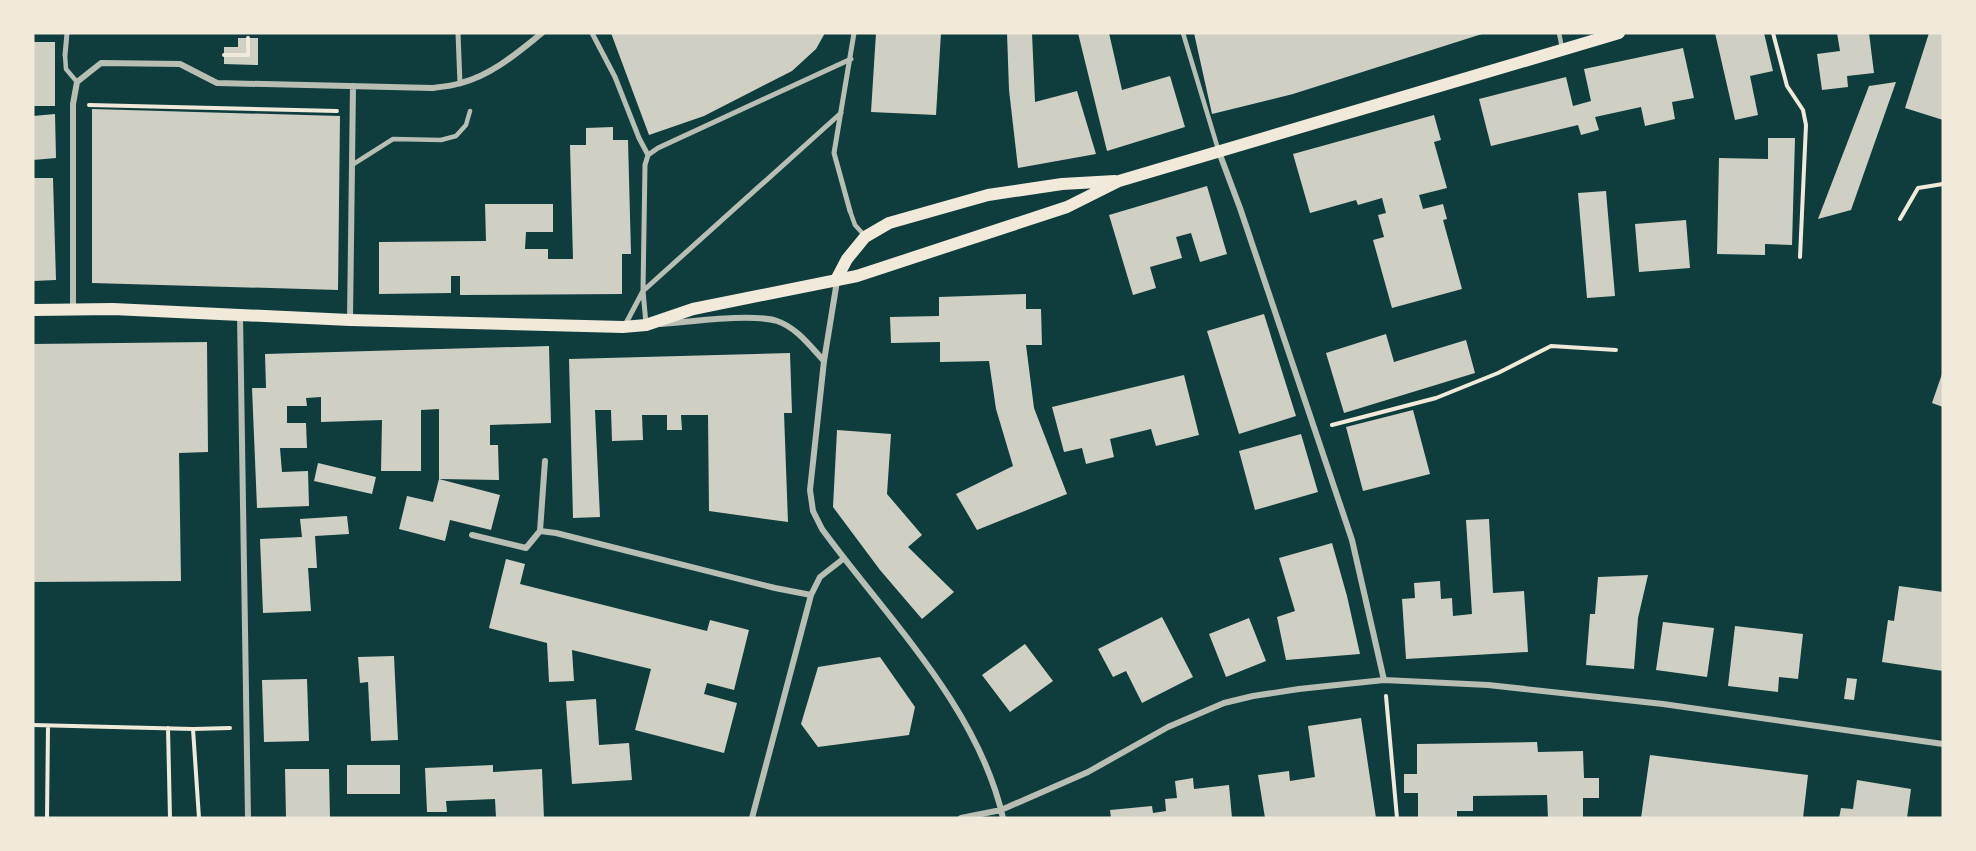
<svg xmlns="http://www.w3.org/2000/svg" width="1976" height="851" font-family="'PT Sans',sans-serif">
<style>
.building{fill:#cfcfc3}
.lines{fill:none;stroke-linecap:round;stroke-linejoin:round}
.path{stroke:#f1e9da;stroke-width:4}
.service{stroke:#b8beb3;stroke-width:4.5}
.pedestrian{stroke:#b8beb3;stroke-width:5}
.minor{stroke:#b8beb3;stroke-width:6}
.secondary{stroke:#f1e9da;stroke-width:12}
</style>
<rect width="100%" height="100%" fill="#0f3d3e"/>
<path class="building" d="M611,33H825L816,49L792,71L704,116L649,135Z
M876,33H941L936,115L871,112Z
M1007,33H1032L1035,102L1077,91L1096,154L1018,168L1009,90Z
M1078,33H1109L1122,90L1170,76L1185,127L1107,151Z
M1194,33H1482V34L1293,94L1212,114Z
M1715,33H1764L1773,71L1750,76L1758,115L1735,120Z
M1837,33H1869L1874,73L1847,76L1848,87L1822,90L1817,54L1840,51Z
M1929,33H1943V120L1905,108Z
M238,38H258V65L224,64V47H238Z
M33,42H55V106H33Z
M1683,48L1694,98L1672,102L1675,119L1645,126L1641,107L1595,117L1599,130L1581,135L1578,125L1491,146L1479,99L1566,77L1573,106L1591,101L1584,69Z
M1896,82L1851,210L1818,219L1869,86Z
M92,109L340,116L338,290L92,283Z
M55,114L56,158L33,160V116Z
M1434,115L1441,140L1434,142L1447,188L1419,195L1423,209L1443,204L1447,219L1443,220L1462,289L1392,308L1373,240L1384,237L1378,215L1386,213L1382,198L1358,205L1356,200L1310,213L1293,154Z
M613,127V140H628L631,254H622V294L460,295V276H451V293L379,294V242L486,241L485,204H553V232H526L525,249H548V259H573L570,145H586V128Z
M1768,138H1795L1792,245L1765,244V255L1717,254L1719,158L1768,159Z
M33,178H53L56,280L33,281Z
M1207,186L1227,254L1200,262L1191,233L1176,237L1182,258L1150,267L1156,288L1133,295L1109,215Z
M1606,191L1615,296L1587,298L1578,193Z
M1686,220L1690,268L1639,272L1635,224Z
M1026,294V309H1041L1042,345H1026L1034,408L1067,494L977,530L956,494L1013,466L996,409L989,361L940,362V342L891,343L890,317L939,316V297Z
M1264,314L1296,416L1239,434L1207,331Z
M1386,334L1394,362L1466,340L1475,373L1344,413L1326,353Z
M207,342L208,452L179,453L181,581L33,582V344Z
M549,346L551,423L490,425V445H498L499,480L439,479V409L421,410V471H381L382,420L321,422V397L306,398L307,406H287V423H306L307,448H280L282,472L308,471L309,506L257,508L252,388H266L265,354Z
M790,353L792,413H784L788,522L709,511L708,415H681L682,430H667V415H642L643,440L612,441L611,410H595L600,517L573,518L569,359Z
M1943,371V407L1932,403Z
M1184,375L1199,435L1156,446L1151,429L1110,439L1114,457L1086,464L1082,448L1064,452L1052,407Z
M1413,410L1430,474L1363,491L1346,427Z
M837,430L891,434L887,494L922,535L908,547L954,592L922,619L880,570L833,507Z
M1301,434L1318,492L1255,510L1239,451Z
M318,463L376,477L372,494L314,481Z
M439,479L500,495L491,530L450,520L445,541L399,529L407,496L433,502Z
M347,516L349,534L315,536L317,568H308L311,611L263,613L260,539L302,537L300,519Z
M1489,519L1493,593L1524,591L1528,652L1406,659L1402,599L1415,598L1414,583L1440,581L1441,599L1452,598L1453,616L1472,614L1466,520Z
M1332,543L1347,596L1360,654L1286,660L1277,617L1295,611L1279,558Z
M506,559L525,564L520,584L707,631L710,620L749,630L734,690L707,683L704,694L737,703L724,753L635,730L651,669L572,650L574,681L549,682L547,643L489,628Z
M1648,575L1638,618L1634,669L1586,665L1590,614H1595L1598,577Z
M1899,586L1943,592V671L1882,662L1888,620L1894,621Z
M1162,617L1193,677L1142,703L1126,671L1113,677L1098,649Z
M1249,618L1266,661L1226,677L1209,634Z
M1663,622L1714,628L1707,677L1656,670Z
M1735,626L1803,634L1798,679L1779,677L1778,692L1728,686Z
M1025,644L1053,681L1010,712L982,675Z
M394,656L398,740L371,741L368,682L360,683L358,657Z
M880,657L915,707L909,735L818,747L801,724L818,667Z
M1847,678L1857,679L1854,700L1844,699Z
M307,679L309,741L264,742L262,680Z
M596,699L599,745L629,743L632,780L572,784L566,701Z
M1361,718L1376,818H1265L1258,775L1289,771L1290,781L1315,777L1308,726Z
M1537,742L1538,752L1583,751L1584,778H1599V798H1583V818H1548L1547,795L1473,796V811H1457V818H1418V793H1404V774H1417V744Z
M1650,755L1808,775L1803,818H1641Z
M347,765H400V794H347Z
M493,765V772L542,769L544,818H496L495,799L446,801L447,812H427L425,768Z
M285,769H329L330,818H286Z
M1193,778L1194,789L1229,785L1232,818H1111L1110,810L1152,806L1153,813L1166,811L1165,799L1177,798L1175,781Z
M1857,780L1911,789L1907,818H1839L1841,808L1853,809Z"/>
<g class="lines">
<path class="path" d="M1773,33L1787,86L1803,110L1806,125L1800,257
M224,55H248V38
M89,105L337,111
M1900,219L1918,188L1943,184
M1332,425L1436,398L1498,373L1551,346L1616,350
M1386,696L1397,818
M33,725L193,729L199,818
M168,728L170,818
M193,729L230,728
M47,818L48,726"/>
<path class="service" d="M1183,33L1218,149
M1559,33L1562,48
M65,55L66,69L77,82
M352,165L393,139L441,140L456,136L466,125L470,111
M850,211L855,225L865,236"/>
<path class="pedestrian" d="M458,33L460,84
M592,33L615,77L639,138L648,155
M65,55L67,33
M850,211L834,153L854,33
M646,324L643,291L645,165L648,155L658,148L851,59
M625,325L643,291L841,113"/>
<path class="minor" d="M1219,152L1240,208L1352,540L1384,680
M837,281L824,361L810,490L813,511L822,529C887,618 978,707 1003,818
M73,310V104L77,82L101,63L180,64L217,83L432,88C441,87 452,86 461,83C492,75 517,53 542,33
M240,315L248,818
M350,319L353,86
M660,324C689,322 751,313 777,321C796,327 811,347 824,361
M545,461L540,531L556,533L775,588L811,595
M472,535L526,548L540,531
M752,818L811,595L820,577L843,559
M961,818L1001,810L1088,772L1168,727L1224,703L1253,696L1299,689L1384,680L1488,685L1663,704L1943,744"/>
<path class="secondary" d="M837,278L847,259L865,237L889,223L988,195L1062,184L1115,181
M33,310L113,309L350,320L623,327L646,325L693,309L857,276L1067,207L1119,181L1619,33"/>
</g>
<rect width="1976" height="851" fill="none" stroke="#f1e9da" stroke-width="69"/>
</svg>
